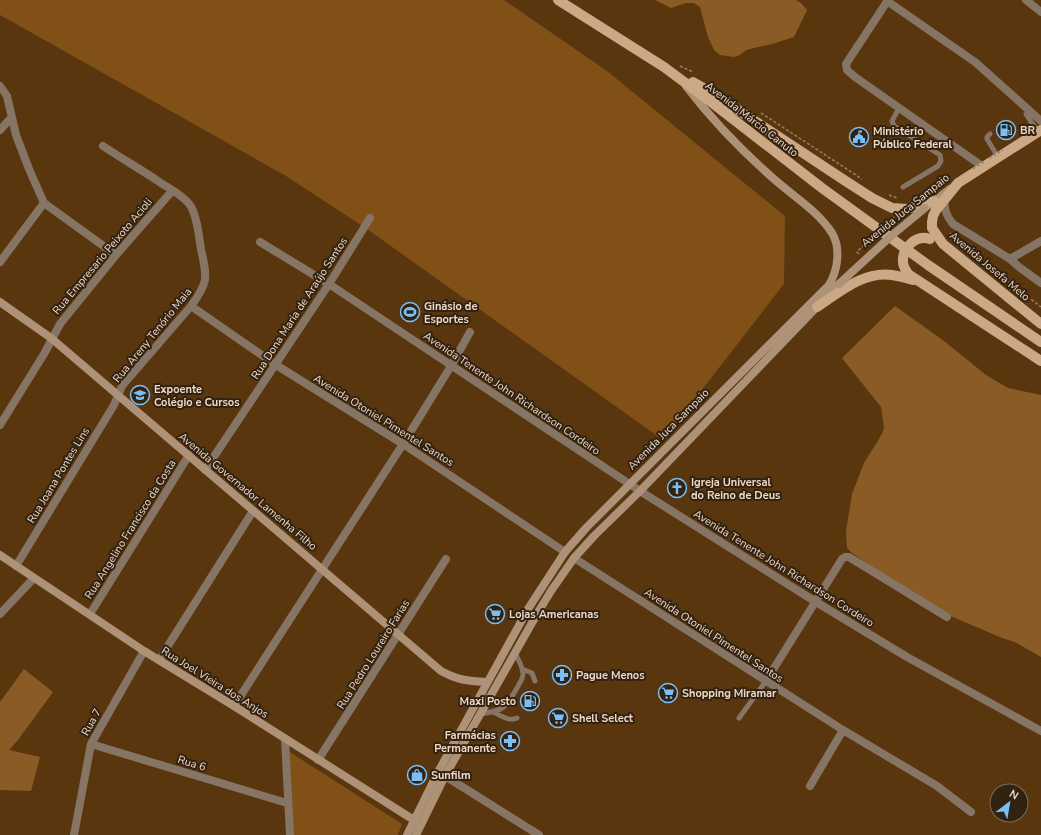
<svg xmlns="http://www.w3.org/2000/svg" width="1041" height="835" font-family="'Nunito Sans',sans-serif">
<style>
.green{fill:#815017}
.forest{fill:#8b5b26}
.lines{fill:none;stroke-linecap:round;stroke-linejoin:round}
.path{stroke:#9d7f60;stroke-width:1.5;stroke-dasharray:3 2;stroke-linecap:butt}
.lane{stroke:#867464;stroke-width:5}
.street{stroke:#867464;stroke-width:8}
.secondary{stroke:#ad9278;stroke-width:8}
.primary{stroke:#cba886;stroke-width:10}
.path-bridge{stroke:#9d7f60;stroke-width:1.5;stroke-dasharray:3 2;stroke-linecap:butt}
.secondary-bridge{stroke:#ad9278;stroke-width:8}
.primary-bridge{stroke:#cba886;stroke-width:10}
.labels{text-anchor:middle;stroke-width:4;stroke-linejoin:round;paint-order:stroke}
.street-label{font-size:11px;fill:#efd9c5;stroke:#322212}
.poi-label{font-size:11px;font-weight:bold;fill:#efd9c5;stroke:#322212;text-anchor:start}
</style>
<rect width="100%" height="100%" fill="#59360d"/>
<path class="green" d="M0,0H504L607,71L785,216L784,284L663,440L367,229L286,176L0,15Z
M282,747L402,824L398,835H290Z"/>
<path class="forest" d="M655,0H796L801,3L807,10L794,37L772,44L746,50L740,55L734,57L720,55L714,50L708,37L700,7L694,3H686L671,8Z
M895,306L944,341L986,375L1008,388L1041,395V657L1015,642L1002,638L925,605L851,552L847,548L846,531L852,494L864,463L882,434L884,428L881,407L842,358Z
M24,669L53,692L18,740L9,750L40,757L31,791L0,790V702Z"/>
<g class="lines">
<path class="path" d="M680,66L693,72
M761,113L862,179
M889,195L897,198
M950,233L970,251L1041,307
M859,254L857,252L864,245"/>
<path class="lane" d="M899,108L892,121L894,126L940,155L941,161L938,166L903,187
M1026,114L1038,132
M990,134L987,137V139L998,157
M522,669L532,673L535,681
M493,712C500,715 509,722 517,718
M481,714C504,710 505,709 517,688C519,684 523,679 523,674C523,667 518,659 515,653
M739,718L766,681"/>
<path class="street" d="M888,0L846,64L847,70L855,77L982,166
M1026,0L1041,12
M887,1L975,62L1041,121
M0,86L7,96L16,135L29,169L44,203L116,255
M0,130L11,118
M944,200C945,210 946,216 953,224L1010,259L1019,267L1041,283
M260,242L329,284L640,491L816,602L907,657L1041,731
M1010,259L1041,241
M0,262L44,203
M191,306L276,365L403,444L565,552
M0,425L44,354L60,324L116,255L172,191
M205,470L329,284L370,218
M574,558L843,730L937,786L971,812
M16,566L114,405L122,386L191,306C209,282 207,277 201,249C199,237 197,215 190,205C182,194 168,188 158,181C140,169 121,158 103,146
M0,614L34,578
M90,614L189,455
M159,660L253,511
M766,681L842,559L845,557H849L947,617
M234,706L403,444L451,366L470,332
M285,739L290,835
M91,744L287,803
M318,760L446,559
M445,776L539,835
M810,786L843,730
M74,835L91,744L144,651"/>
<path class="secondary" d="M929,205L950,189
M0,302L51,338L441,671C457,680 468,681 486,682
M0,555L144,651L234,706L417,822
M407,835L438,772L528,609L565,552L586,528L829,285C838,270 841,248 832,233C818,211 793,196 774,179C742,151 712,120 686,86
M416,835L445,776L537,614L551,591L574,558L594,536L640,491L839,284"/>
<path class="primary" d="M558,0L664,67L711,102L822,188L928,265L1041,342
M693,82L714,94L844,180L872,198L892,208L907,209L934,201
M1041,130L958,183L936,210L933,216L932,222V228L943,244L1041,324
M908,274L1041,361
M817,307C840,292 863,271 892,275C899,276 907,278 913,280"/>
<path class="path-bridge" d="M1029,133L1037,128
M989,158L1003,150
M973,169L985,161
M864,245L894,217"/>
<path class="secondary-bridge" d="M839,284L891,236L925,208"/>
<path class="primary-bridge" d="M908,274C906,270 903,267 903,262C902,248 916,234 930,239"/>
</g>
<defs>
<g id="fuel-ring" transform="scale(1)"><circle r="9.5" fill="#322212" stroke="#7abff8" stroke-width="1.5"/><path d="M-5.5-6h7V0h2V4h1.3V-2.5L3-4.5l.8-.8L6-3V5H2.5V1h-1V6h-7ZM-4.2-4.7v3.2H.2V-4.7Z" fill="#7abff8"/></g>
<g id="civic-ring" transform="scale(1)"><circle r="9.5" fill="#322212" stroke="#7abff8" stroke-width="1.5"/><path d="M-.6-6.5H3V-4.5H.6V-3L4-1V1h2V6H-6V1h2V-1L-.6-3ZM-1.2 2.5V6h2.4V2.5Z" fill="#7abff8"/></g>
<g id="stadium-ring" transform="scale(1)"><circle r="9.5" fill="#322212" stroke="#7abff8" stroke-width="1.5"/><path d="M0-5a6.5 5 0 1 0 0 10a6.5 5 0 1 0 0-10ZM-3.5-1.8h7v3.6h-7Z" fill="#7abff8"/></g>
<g id="school-ring" transform="scale(1)"><circle r="9.5" fill="#322212" stroke="#7abff8" stroke-width="1.5"/><path d="M0-5L7-2L0 1L-7-2ZM-4 1L0 2.5L4 1V4Q0 6-4 4Z" fill="#7abff8"/></g>
<g id="church-ring" transform="scale(1)"><circle r="9.5" fill="#322212" stroke="#7abff8" stroke-width="1.5"/><path d="M-1.2-6h2.4v3.5h3.3v2.4h-3.3V6h-2.4V-.1h-3.3v-2.4h3.3Z" fill="#7abff8"/></g>
<g id="supermarket-ring" transform="scale(1)"><circle r="9.5" fill="#322212" stroke="#7abff8" stroke-width="1.5"/><path d="M-6-5.5h2.5l.6 2H6L4.5 2H-2.5L-4.4-4H-6ZM-1.5 3.2a1.3 1.3 0 1 0 .1 0ZM3 3.2a1.3 1.3 0 1 0 .1 0Z" fill="#7abff8"/></g>
<g id="pharmacy-ring" transform="scale(1)"><circle r="9.5" fill="#322212" stroke="#7abff8" stroke-width="1.5"/><path d="M-2-6h4v4h4v4h-4v4h-4v-4h-4v-4h4Z" fill="#7abff8"/></g>
<g id="shop-ring" transform="scale(1)"><circle r="9.5" fill="#322212" stroke="#7abff8" stroke-width="1.5"/><path d="M-5-2.5h2.3a2.7 3.5 0 0 1 5.4 0H5L5.5 6h-11ZM-1.5-2.5h3a1.5 2.3 0 0 0-3 0Z" fill="#7abff8"/></g>
</defs>
<g fill-rule="evenodd">
<use href="#fuel-ring" x="1006" y="130"/>
<use href="#civic-ring" x="859" y="137"/>
<use href="#stadium-ring" x="410" y="312"/>
<use href="#school-ring" x="140" y="395"/>
<use href="#church-ring" x="677" y="488"/>
<use href="#supermarket-ring" x="495" y="614"/>
<use href="#pharmacy-ring" x="562" y="675"/>
<use href="#supermarket-ring" x="668" y="693"/>
<use href="#fuel-ring" x="530" y="701"/>
<use href="#supermarket-ring" x="558" y="718"/>
<use href="#pharmacy-ring" x="510" y="741"/>
<use href="#shop-ring" x="417" y="775"/>
</g>
<g class="labels">
<g class="street-label">
<text transform="translate(752 119) rotate(38)" y="4">Avenida Márcio Canuto</text>
<text transform="translate(905 210) rotate(-39)" y="4">Avenida Juca Sampaio</text>
<text transform="translate(102 256) rotate(-50)" y="4">Rua Empresario Peixoto Acioli</text>
<text transform="translate(990 266) rotate(40)" y="4">Avenida Josefa Melo</text>
<text transform="translate(299 308) rotate(-57)" y="4">Rua Dona Maria de Araújo Santos</text>
<text transform="translate(152 335) rotate(-51)" y="4">Rua Areny Tenório Maia</text>
<text transform="translate(512 393) rotate(34)" y="4">Avenida Tenente John Richardson Cordeiro</text>
<text transform="translate(384 420) rotate(32)" y="4">Avenida Otoniel Pimentel Santos</text>
<text transform="translate(668 429) rotate(-45)" y="4">Avenida Juca Sampaio</text>
<text transform="translate(58 475) rotate(-59)" y="4">Rua Joana Pontes Lins</text>
<text transform="translate(248 491) rotate(40)" y="4">Avenida Governador Lamenha Filho</text>
<text transform="translate(130 529) rotate(-58)" y="4">Rua Angelino Francisco da Costa</text>
<text transform="translate(784 568) rotate(32)" y="4">Avenida Tenente John Richardson Cordeiro</text>
<text transform="translate(714 635) rotate(33)" y="4">Avenida Otoniel Pimentel Santos</text>
<text transform="translate(373 654) rotate(-58)" y="4">Rua Pedro Loureiro Farias</text>
<text transform="translate(215 682) rotate(32)" y="4">Rua Joel Vieira dos Anjos</text>
<text transform="translate(91 722) rotate(-61)" y="4">Rua 7</text>
<text transform="translate(192 763) rotate(17)" y="4">Rua 6</text>
</g>
<g class="poi-label">
<text x="1020" y="134">BR</text>
<text x="873" y="135">Ministério<tspan x="873" dy="13">Público Federal</tspan></text>
<text x="424" y="310">Ginásio de<tspan x="424" dy="13">Esportes</tspan></text>
<text x="154" y="393">Expoente<tspan x="154" dy="13">Colégio e Cursos</tspan></text>
<text x="691" y="486">Igreja Universal<tspan x="691" dy="13">do Reino de Deus</tspan></text>
<text x="509" y="618">Lojas Americanas</text>
<text x="576" y="679">Pague Menos</text>
<text x="682" y="697">Shopping Miramar</text>
<text x="516" y="705" text-anchor="end">Maxi Posto</text>
<text x="572" y="722">Shell Select</text>
<text x="496" y="739" text-anchor="end">Farmácias<tspan x="496" dy="13">Permanente</tspan></text>
<text x="431" y="779">Sunfilm</text>
</g>
</g>
<g transform="translate(1009 803) rotate(31)"><circle r="19" fill="#322212" stroke="#7e6b5a"/>
<path d="M0-3L7 15L0 10L-7 15Z" fill="#7abff8"/>
<text y="-6" font-size="11" font-weight="bold" text-anchor="middle" fill="#efd9c5">N</text>
</g>
</svg>
